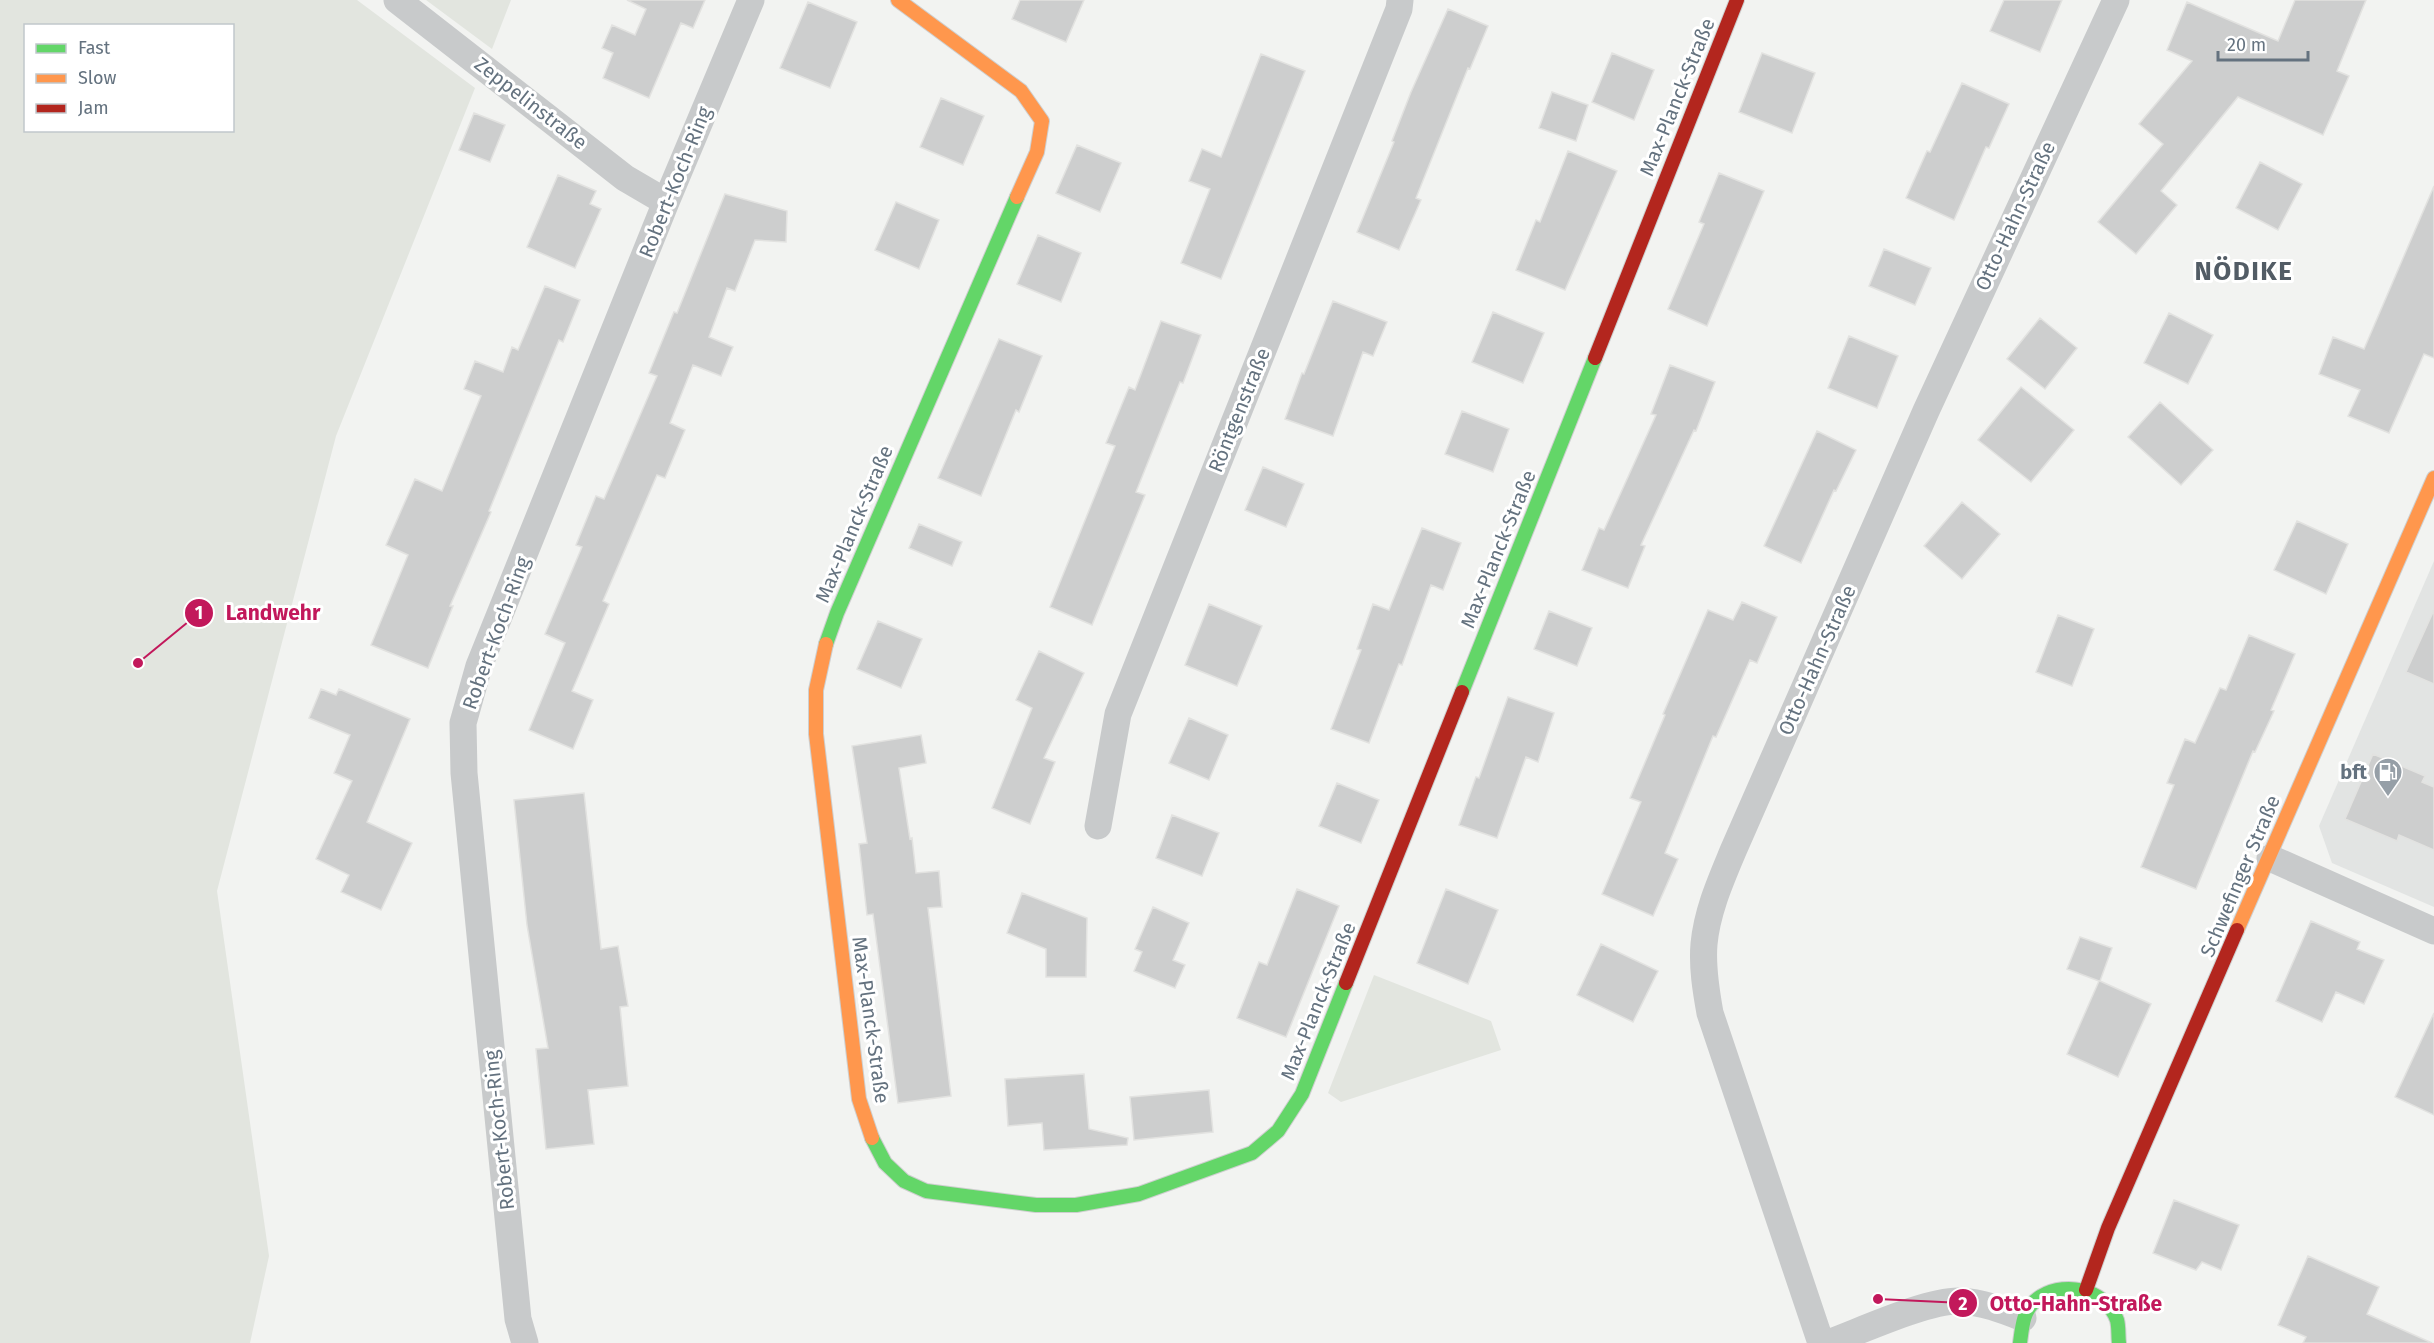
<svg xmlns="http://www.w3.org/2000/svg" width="2434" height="1343" font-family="'Fira Sans',sans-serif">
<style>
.built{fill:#e2e4e3}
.green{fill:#e2e5df;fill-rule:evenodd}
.building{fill:#cdcece;stroke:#e2e2e0;stroke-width:1.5}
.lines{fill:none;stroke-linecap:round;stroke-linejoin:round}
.fast-casing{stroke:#cecfcf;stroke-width:16}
.slow-casing{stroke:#cecfcf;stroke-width:16}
.jam-casing{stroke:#cecfcf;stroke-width:16}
.street{stroke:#c8cacb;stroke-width:27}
.fast{stroke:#63d668;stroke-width:14}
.slow{stroke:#ff974d;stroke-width:14}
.jam{stroke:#b3261e;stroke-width:14}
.labels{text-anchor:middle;stroke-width:6;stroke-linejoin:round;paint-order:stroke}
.street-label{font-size:20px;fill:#64727f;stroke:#fff}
.poi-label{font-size:20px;font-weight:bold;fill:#64727f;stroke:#fff;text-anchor:end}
.district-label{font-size:26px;font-weight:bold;letter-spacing:1.5px;fill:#525c65;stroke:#fff}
.leader{fill:none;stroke:#c2185b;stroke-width:2}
.callout-dot{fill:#c2185b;stroke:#fff;stroke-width:2}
.mark-label{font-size:18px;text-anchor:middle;font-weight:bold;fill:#fff}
.callout-label{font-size:21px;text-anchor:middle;font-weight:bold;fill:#c2185b;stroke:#fff;stroke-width:6;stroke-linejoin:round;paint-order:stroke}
</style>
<rect width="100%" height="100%" fill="#f2f3f1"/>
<path class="built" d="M2434,561V907L2332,863L2319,826Z"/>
<path class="green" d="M0,0H357L475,88L336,436L217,891L269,1256L250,1343H0ZM26,26H232V130H26Z
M426,0H511L492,49Z
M1374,975L1491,1021L1501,1050L1341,1102L1328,1093Z"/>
<path class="building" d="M627,0H705L693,28L681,23L649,98L603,78L613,53L602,48L612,25L635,35L646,9Z
M1020,0H1084L1066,42L1012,19Z
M2004,0H2062L2040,52L1990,31Z
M2295,0H2366L2337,71L2349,76L2323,135L2238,97L2161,191L2177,205L2136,254L2098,222L2163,144L2139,124L2192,61L2167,50L2187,2L2278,41Z
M808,2L857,22L830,88L780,68Z
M1448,9L1488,26L1470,69L1468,68L1416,198L1421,200L1399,250L1357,232L1394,142L1392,141L1411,92Z
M1612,53L1654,70L1634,120L1592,102Z
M1762,53L1815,73L1792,133L1739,112Z
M1261,54L1305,71L1221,279L1181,263L1210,189L1189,181L1202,149L1221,157Z
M1962,83L2009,104L1989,148L1986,147L1954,220L1906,198L1927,151L1930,152Z
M1552,92L1588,105L1576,141L1539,128Z
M941,98L984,116L963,165L920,147Z
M474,113L505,125L490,162L459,150Z
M1077,145L1121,163L1100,212L1056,193Z
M1568,151L1617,171L1565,290L1516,270L1536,220L1540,222Z
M2260,162L2302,184L2278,230L2236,208Z
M1719,173L1764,191L1707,326L1668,309L1704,224L1699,222Z
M558,175L596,191L590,204L601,209L575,268L527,247Z
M2434,186V358L2424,354L2389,433L2348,416L2360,390L2319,374L2333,337L2364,349Z
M725,194L787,211L786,242L755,240L735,291L727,288L709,337L733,347L721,376L693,365L670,423L685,430L665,478L657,475L603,601L609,604L572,691L593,700L573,749L529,730L565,643L545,634L582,547L576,545L596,496L604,499L657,376L649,373L674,312L677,313Z
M896,202L939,220L919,269L875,250Z
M1038,235L1081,253L1061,302L1017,284Z
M1884,249L1931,268L1915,305L1869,286Z
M545,286L580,300L563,342L559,340L489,511L491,512L450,606H453L428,668L371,645L408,555L386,545L415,479L442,491L481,396L464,389L475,361L503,372L512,347L518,350Z
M1333,301L1387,322L1373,356L1363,352L1333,436L1285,419L1302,373L1304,374Z
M1493,312L1544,333L1523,383L1472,362Z
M2169,313L2213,335L2188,384L2144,363Z
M2040,318L2077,348L2045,389L2007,359Z
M1161,321L1201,335L1183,383L1180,382L1136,492L1145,495L1092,625L1050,607L1115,446L1106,443L1129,387L1135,390Z
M1849,336L1898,356L1877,408L1828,388Z
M999,339L1042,356L1019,412L1016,410L981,496L938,478Z
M1670,365L1715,382L1696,431L1694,430L1641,545L1645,546L1628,588L1582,570L1599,528L1604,530L1656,415L1651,414Z
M2021,387L2074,430L2031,482L1978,440Z
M2160,402L2213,450L2181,485L2128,437Z
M1462,411L1509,429L1493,472L1445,454Z
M1817,431L1856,450L1836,491L1834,490L1801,563L1764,546Z
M1263,467L1304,484L1286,527L1245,510Z
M1962,502L2000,534L1962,579L1924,546Z
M2297,521L2348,544L2326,594L2274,570Z
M919,524L962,542L952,566L909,548Z
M1422,528L1461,543L1443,590L1431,585L1402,665L1399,664L1369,743L1331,729L1361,650L1357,649L1373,604L1389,610Z
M1742,602L1777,617L1757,663L1750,660L1716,737L1713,736L1665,853L1678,859L1653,916L1602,894L1641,802L1630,798L1665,715L1663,714L1708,610L1733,620Z
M1209,604L1262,626L1237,686L1185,665Z
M2434,610V684L2406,672Z
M1549,611L1592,628L1577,666L1534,649Z
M2058,615L2094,629L2072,686L2036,672Z
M878,621L922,639L901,688L857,669Z
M2249,635L2295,654L2271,710L2274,711L2255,752L2253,751L2196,889L2141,867L2174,785L2167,783L2185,739L2195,743L2220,688L2226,690Z
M1039,651L1084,673L1044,758L1055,762L1030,824L992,808L1032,708L1016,700Z
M321,689L336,695L339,689L410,719L367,822L412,843L381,910L341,892L349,875L316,859L352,781L334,773L350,735L309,718Z
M1508,697L1554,713L1538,762L1526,757L1497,838L1459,825L1476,777L1479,778Z
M1189,718L1228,735L1209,780L1169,763Z
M921,735L926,763L899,768L910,839L912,838L916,873L939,871L942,907L928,908L951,1096L898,1103L873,914L867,915L859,844L867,843L852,746Z
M2373,754L2425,776L2422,782L2434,787V850L2399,835L2397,841L2345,819Z
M1337,783L1379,800L1361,843L1319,826Z
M584,793L601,949L618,946L628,1006L620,1007L628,1086L588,1090L594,1144L546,1149L536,1049L548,1048L527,925L514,800Z
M1172,815L1219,833L1202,876L1156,858Z
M1297,889L1339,906L1286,1037L1237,1018L1259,962L1267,965Z
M1446,889L1498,910L1468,984L1417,963Z
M1022,893L1087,918L1086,977H1046V949L1007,933Z
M1153,907L1189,923L1173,960L1185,965L1175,988L1134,971L1142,952L1135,949Z
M2311,921L2360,942L2357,949L2384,960L2364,1004L2336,992L2322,1022L2276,1001Z
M2080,937L2112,948L2100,981L2151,1004L2118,1077L2067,1054L2099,981L2067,969Z
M1601,944L1658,971L1633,1022L1577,995Z
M2434,1013V1115L2395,1097Z
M1084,1074L1089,1129L1128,1138L1127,1145L1044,1150L1042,1123L1008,1126L1005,1079Z
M1209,1090L1213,1132L1134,1140L1130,1097Z
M2174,1200L2239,1225L2221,1270L2202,1262L2196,1270L2153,1253Z
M2308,1256L2379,1287L2367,1314L2432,1343H2303L2306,1337L2278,1325Z"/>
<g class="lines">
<g class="fast-casing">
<path id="fast" d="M826,644L837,613L1017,197
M1462,692L1595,358
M872,1138L885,1163L904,1181L926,1191L1036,1205H1076L1139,1194L1252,1153L1278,1131L1302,1094L1346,983
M2020,1343C2022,1328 2023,1311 2035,1301C2060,1279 2106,1288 2117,1320C2119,1327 2118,1336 2119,1343"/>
</g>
<g class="slow-casing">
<path id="slow" d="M898,0L1021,91L1042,121L1037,152L1017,197
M826,644L816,690V734L859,1099L872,1138
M2237,930L2434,478"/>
</g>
<g class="jam-casing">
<path id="jam" d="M1595,358L1737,0
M1346,983L1462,692
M2086,1290L2108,1228L2237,930"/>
</g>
<path class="street" d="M397,0L625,178L666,202
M1098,826L1118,714L1399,9L1400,0
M2270,858L2434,931
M525,1343L518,1319L464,773L463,723L479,666L666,202L751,0
M1821,1343L1710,1013C1706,991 1702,967 1704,944C1707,911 1721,880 1733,851L1926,411L2116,0
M1828,1343C1861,1331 1927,1300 1960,1301C1982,1302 2003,1310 2023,1318"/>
<use href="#fast" class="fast"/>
<use href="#slow" class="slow"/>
<use href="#jam" class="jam"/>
</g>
<defs>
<g id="fuel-pin" transform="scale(1.5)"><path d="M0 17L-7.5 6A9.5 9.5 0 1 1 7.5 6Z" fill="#969fa7" stroke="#fff"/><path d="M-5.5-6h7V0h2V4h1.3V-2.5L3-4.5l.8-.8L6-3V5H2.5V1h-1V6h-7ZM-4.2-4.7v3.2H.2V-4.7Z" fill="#fff"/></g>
</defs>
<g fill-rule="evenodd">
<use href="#fuel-pin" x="2388" y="772"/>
</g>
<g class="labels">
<g class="street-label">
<text transform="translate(1677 97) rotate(-68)" y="7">Max-Planck-Straße</text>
<text transform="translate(531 103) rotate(38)" y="7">Zeppelinstraße</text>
<text transform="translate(675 182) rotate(-68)" y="7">Robert-Koch-Ring</text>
<text transform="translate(2015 216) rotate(-65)" y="7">Otto-Hahn-Straße</text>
<text transform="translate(1239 410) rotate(-68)" y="7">Röntgenstraße</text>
<text transform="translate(854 524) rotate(-67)" y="7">Max-Planck-Straße</text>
<text transform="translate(1498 549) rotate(-68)" y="7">Max-Planck-Straße</text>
<text transform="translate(496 633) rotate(-70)" y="7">Robert-Koch-Ring</text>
<text transform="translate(1817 660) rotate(-66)" y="7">Otto-Hahn-Straße</text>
<text transform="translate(2240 876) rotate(-67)" y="7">Schwefinger Straße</text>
<text transform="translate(1318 1001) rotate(-68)" y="7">Max-Planck-Straße</text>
<text transform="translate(871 1020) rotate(82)" y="7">Max-Planck-Straße</text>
<text transform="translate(499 1130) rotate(-96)" y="7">Robert-Koch-Ring</text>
</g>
<g class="poi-label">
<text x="2367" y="779">bft</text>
</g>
<g class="district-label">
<text x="2244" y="280">NÖDIKE</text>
</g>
</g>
<path class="leader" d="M138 663L199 613M1878 1299L1963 1303"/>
<g class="callout-dot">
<circle cx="138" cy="663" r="6"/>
<circle cx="1878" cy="1299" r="6"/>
<circle cx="199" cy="613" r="15"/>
<circle cx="1963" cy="1303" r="15"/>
</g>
<g class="mark-label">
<text x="199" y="619">1</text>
<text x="1963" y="1310">2</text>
</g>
<g class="callout-label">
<text x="273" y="620">Landwehr</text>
<text x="2076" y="1311">Otto-Hahn-Straße</text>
</g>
<rect x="24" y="24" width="210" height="108" fill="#ffffff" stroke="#c1c7cc" stroke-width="1.5"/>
<rect x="36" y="44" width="30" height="9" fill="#63d668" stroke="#c1c7cc" stroke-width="1.5"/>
<text x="78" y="54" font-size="18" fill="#64727f">Fast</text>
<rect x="36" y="74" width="30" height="9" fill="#ff974d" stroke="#c1c7cc" stroke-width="1.5"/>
<text x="78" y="84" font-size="18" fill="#64727f">Slow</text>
<rect x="36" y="104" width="30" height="9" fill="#b3261e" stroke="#c1c7cc" stroke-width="1.5"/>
<text x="78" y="114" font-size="18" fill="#64727f">Jam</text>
<path d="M2218 51v9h90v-9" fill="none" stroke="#64727f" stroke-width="3"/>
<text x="2227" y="51" font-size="18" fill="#64727f" stroke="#ffffff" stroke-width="4.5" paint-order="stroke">20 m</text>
</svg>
